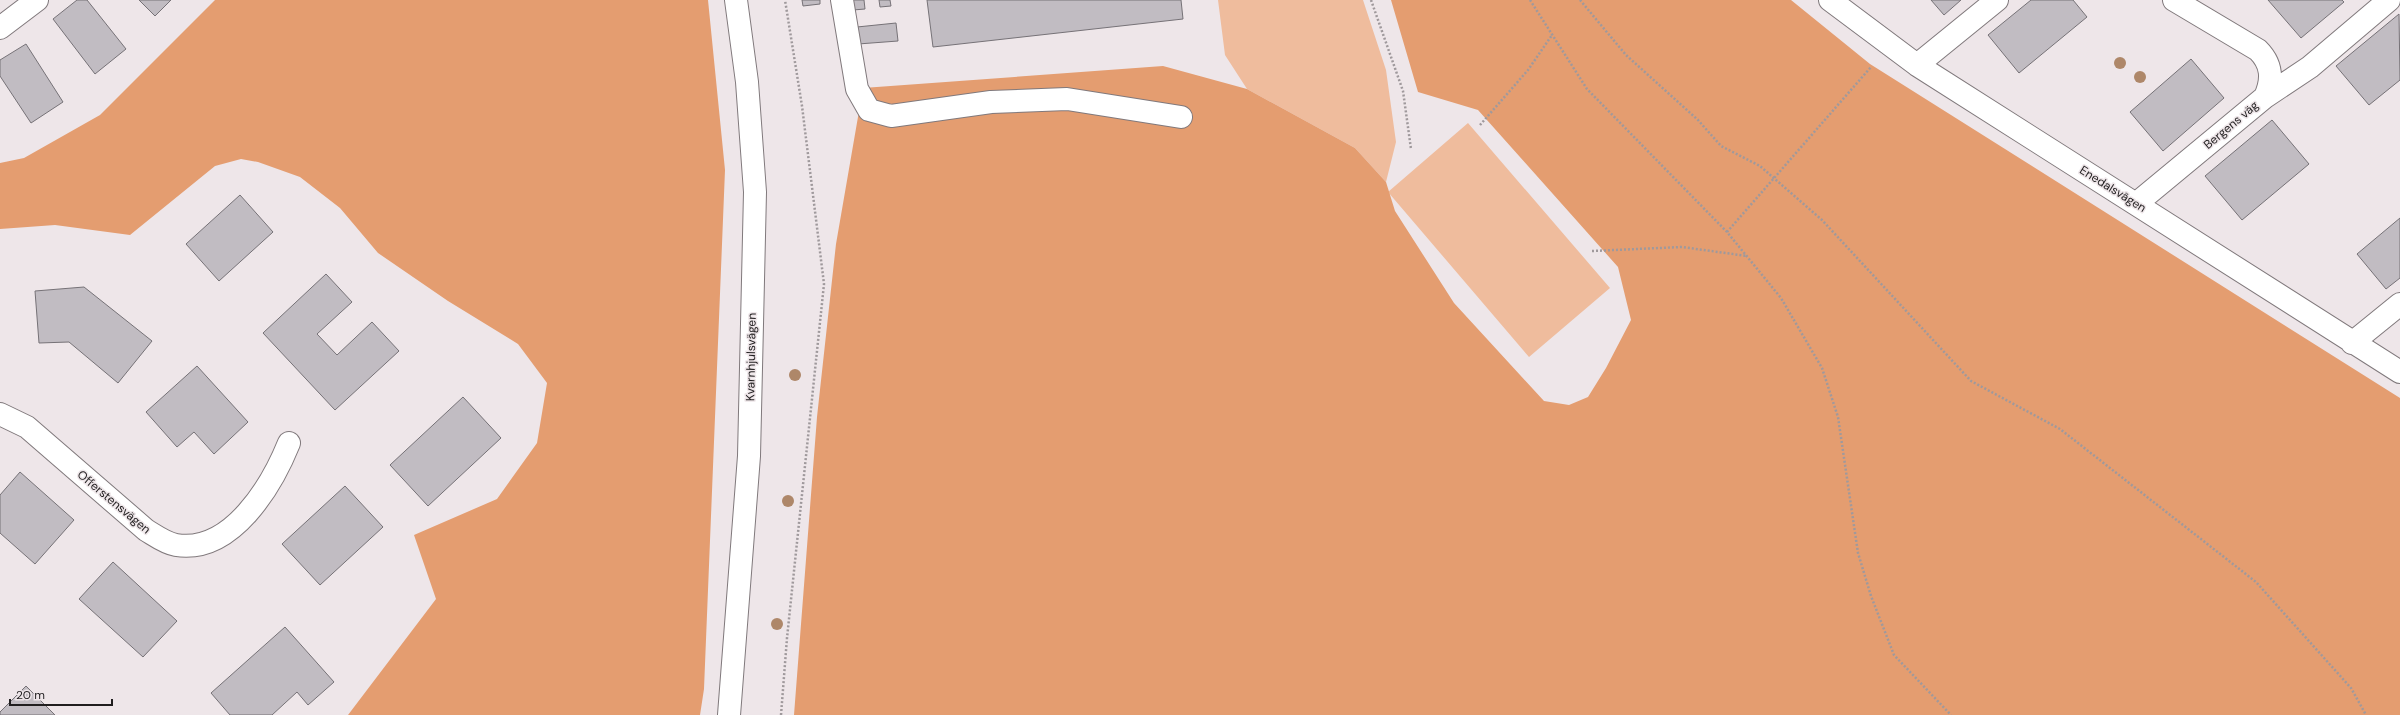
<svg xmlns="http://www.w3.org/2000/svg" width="2400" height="715" font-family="'DM Sans',sans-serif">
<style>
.green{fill:#efbc9d}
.forest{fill:#e49d70}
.building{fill:#c1bcc2;stroke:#767277}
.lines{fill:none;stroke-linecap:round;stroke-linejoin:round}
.minor-casing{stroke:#80797c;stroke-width:24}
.path{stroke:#9f999c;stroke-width:2.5;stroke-dasharray:2 2;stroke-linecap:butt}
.minor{stroke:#fff;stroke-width:22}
.tree{fill:#ae8769}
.labels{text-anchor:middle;stroke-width:3;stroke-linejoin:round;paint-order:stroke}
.street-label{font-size:12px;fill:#201e1f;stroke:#eee6e9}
</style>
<rect width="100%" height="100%" fill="#eee6e9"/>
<path class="green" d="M1218,0H1363L1386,70L1396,142L1386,182L1355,148L1247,89L1225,55Z
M1468,123L1610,288L1529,357L1388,192Z"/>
<path class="forest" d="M215,0H708L725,170L704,689L700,715H348L436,599L414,535L497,499L537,443L547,383L518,344L448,301L378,253L340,208L300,177L258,162L241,159L215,166L130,235L55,225L0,229V163L24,158L100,115Z
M1391,0H1791L1870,64L2400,398V715H794L817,417L836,244L863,88L1163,66L1247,89L1355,148L1386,182L1395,211L1454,303L1544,401L1569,405L1588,397L1606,368L1631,320L1618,267L1478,110L1418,92Z"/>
<path class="building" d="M77,0H87L126,49L95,74L53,19Z
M139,0H171L155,16Z
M802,0H820V4L803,6Z
M852,0H864L865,9L853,10Z
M879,0H890L891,6L880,7Z
M927,0H1181L1183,19L933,47Z
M1931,0H1961L1944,15Z
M2031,0H2073L2087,17L2019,73L1988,35Z
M2268,0H2342L2344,2L2301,38Z
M2399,14L2400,80L2369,105L2336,66Z
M896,23L898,41L858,44L857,27Z
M26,44L63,102L31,123L0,76V60Z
M2191,59L2224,98L2163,151L2130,112Z
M2272,120L2309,164L2242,220L2205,176Z
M240,195L273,232L219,281L186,244Z
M2400,218V278L2386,289L2357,254Z
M326,274L352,302L317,334L337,355L372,322L399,351L335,410L263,333Z
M84,287L152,341L118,383L69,342L39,343L35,291Z
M197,366L248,422L214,454L194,432L177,447L146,412Z
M463,397L501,438L428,506L390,465Z
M20,472L74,520L35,564L0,533V495Z
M345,486L383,527L320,585L282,544Z
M113,562L177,621L143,657L79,599Z
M285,627L334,682L308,705L297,692L272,715H230L211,693Z
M26,686L55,715H0V712Z"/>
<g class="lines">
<g class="minor-casing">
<path id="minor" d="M842,0L857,89L869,110L891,116L991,102L1067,99L1181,117
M1830,0L1917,65L2400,372
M0,28L37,0
M1917,65L1997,0
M2265,97L2310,67L2389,0
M2137,203L2265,97C2273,79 2272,64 2258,50L2174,0
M2352,343L2400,304
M0,414L27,427L146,530C156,536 165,543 176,545C232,554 272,485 289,443
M729,715L749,456L755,192L747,82L736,0"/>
</g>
<path class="path" d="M1371,0L1403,91L1411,149
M1530,0L1587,89L1727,232L1781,298L1822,368L1838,417L1858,553L1871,596L1894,655L1951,715
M1580,0L1626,55L1698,120L1721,146L1760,166L1822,220L1971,381L2060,429L2256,582L2351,688L2366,715
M1480,125L1528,70L1552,35
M1727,232L1871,67
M1592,251L1682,247L1747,256
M781,715L787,638L824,284L802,106L785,0"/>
<use href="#minor" class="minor"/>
</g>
<g class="tree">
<circle cx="2120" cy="63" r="6"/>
<circle cx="2140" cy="77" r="6"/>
<circle cx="795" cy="375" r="6"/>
<circle cx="788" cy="501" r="6"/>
<circle cx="777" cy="624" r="6"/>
</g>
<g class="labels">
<g class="street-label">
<text transform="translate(2231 125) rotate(-40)" y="4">Bergens väg</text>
<text transform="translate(2113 189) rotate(32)" y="4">Enedalsvägen</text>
<text transform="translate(751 357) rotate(-89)" y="4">Kvarnhjulsvägen</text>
<text transform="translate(114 502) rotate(40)" y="4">Offerstensvägen</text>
</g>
</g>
<path d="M10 699v6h102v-6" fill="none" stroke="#201e1f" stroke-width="2"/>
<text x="16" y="699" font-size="12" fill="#201e1f" stroke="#eee6e9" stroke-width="3" paint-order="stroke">20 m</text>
</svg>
